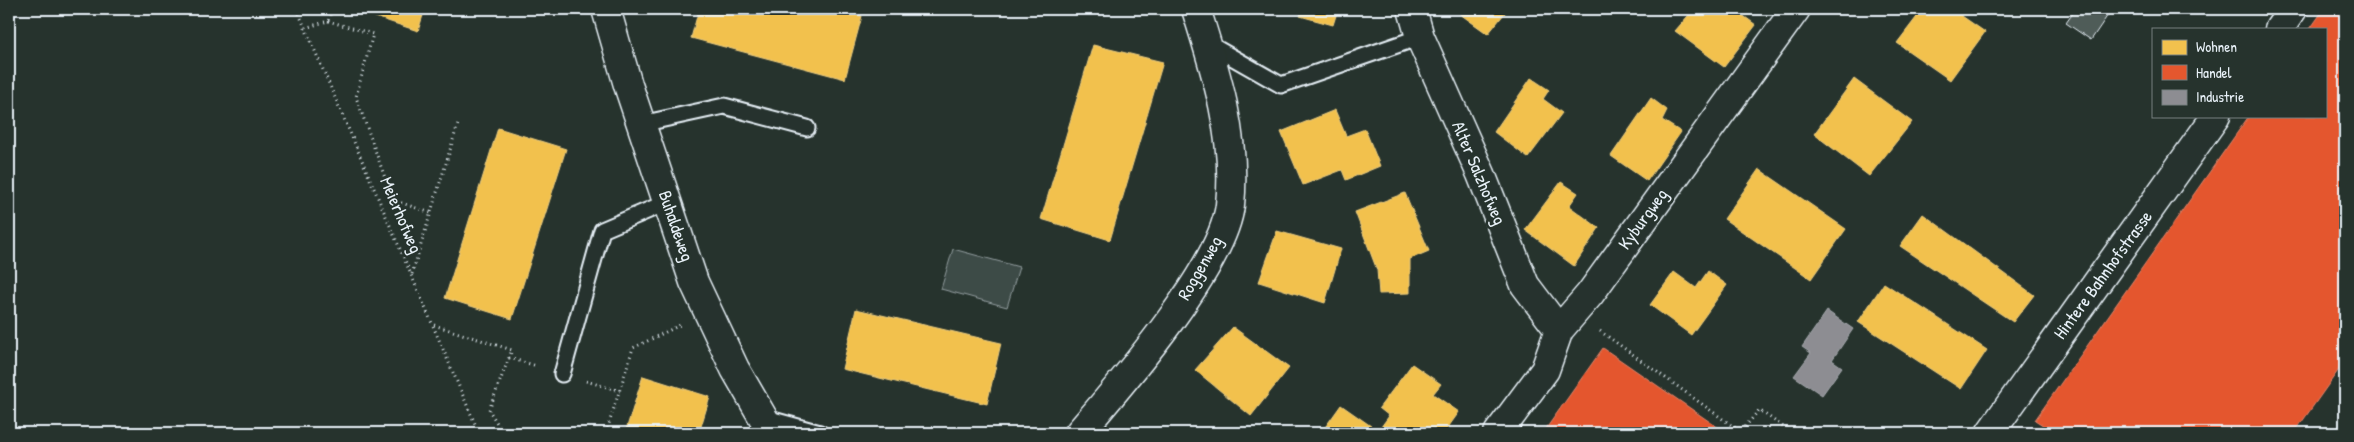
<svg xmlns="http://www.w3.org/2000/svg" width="2354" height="442" font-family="'Patrick Hand',sans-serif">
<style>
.green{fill:#3e4b47;stroke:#939ea0}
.homes{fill:#f2c14e;stroke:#efcf81}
.shops{fill:#e4572e;stroke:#e5856b}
.industry{fill:#8d8d92;stroke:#a8abb1}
.building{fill:#505c59;stroke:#e8f1f8}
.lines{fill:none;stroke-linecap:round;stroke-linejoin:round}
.lane-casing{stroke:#e8f1f8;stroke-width:19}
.street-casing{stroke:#e8f1f8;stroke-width:31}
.path{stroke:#e8f1f8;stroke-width:3;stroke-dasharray:1 4;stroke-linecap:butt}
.lane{stroke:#26332d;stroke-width:15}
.street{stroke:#26332d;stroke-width:28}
.labels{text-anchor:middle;stroke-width:5;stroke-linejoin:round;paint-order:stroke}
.street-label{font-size:18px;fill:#e8f1f8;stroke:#26332d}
</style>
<rect width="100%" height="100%" fill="#26332d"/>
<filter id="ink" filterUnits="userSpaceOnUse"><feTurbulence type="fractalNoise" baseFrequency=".02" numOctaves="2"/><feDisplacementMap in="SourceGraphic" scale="10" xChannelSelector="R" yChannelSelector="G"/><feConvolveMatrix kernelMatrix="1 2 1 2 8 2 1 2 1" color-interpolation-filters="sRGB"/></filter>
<g filter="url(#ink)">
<path class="green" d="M953,249L1019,267L1007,307L941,289Z"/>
<path class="homes" d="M351,9H425L418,31Z
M699,9H837L862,16L845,79L691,38Z
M1302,9H1338L1333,25L1300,16Z
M1453,9H1508L1488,34Z
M1694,9H1734L1756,25L1724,67L1675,31Z
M1923,9H1963L1959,14L1985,32L1950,80L1897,43Z
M1093,45L1163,62L1110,240L1041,219Z
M1531,78L1549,90L1543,99L1562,113L1528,158L1494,132Z
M1854,79L1912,122L1869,176L1814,134Z
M1651,98L1667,110L1662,120L1681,132L1647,181L1611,156Z
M1335,110L1346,136L1365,129L1380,166L1346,180L1342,170L1303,185L1281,132Z
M498,128L566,149L512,319L445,298Z
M1759,169L1846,229L1811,279L1724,219Z
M1561,182L1578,193L1569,206L1599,228L1574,266L1525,230Z
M1405,193L1429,251L1410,259V293L1379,294L1377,270L1355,212Z
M1923,214L2034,295L2013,322L1900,246Z
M1277,231L1341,249L1325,303L1259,282Z
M1708,271L1727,285L1691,335L1650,305L1674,272L1696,288Z
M1884,283L1987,350L1961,389L1858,322Z
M856,309L1001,343L987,404L842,369Z
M1233,327L1289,368L1251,416L1195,370Z
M1412,364L1441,384L1433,394L1459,412L1444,433H1321L1341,405L1378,431L1389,416L1379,408Z
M643,376L710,397L699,433H625Z"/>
<path class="shops" d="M2324,9H2345V361L2294,433H2055L2035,420L2249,116H2325V29H2310Z
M1603,348L1726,433H1543Z"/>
<path class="industry" d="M1827,311L1853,329L1832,360L1842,367L1822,395L1794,376L1811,353L1802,347Z"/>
<path class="building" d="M2076,9H2112L2091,40L2066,23Z"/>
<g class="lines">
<g class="lane-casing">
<path id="lane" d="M1207,43L1281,85L1420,37
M641,124L724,106L807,128
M562,374L602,230L668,202
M762,417L820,433"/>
</g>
<g class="street-casing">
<path id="street" d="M606,9L628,85L694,282L735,369L772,433
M1412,9L1420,37L1481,174L1525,285L1559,330
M2279,29L2293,9
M1079,433C1121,384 1223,267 1230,205C1237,138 1216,72 1196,9
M1498,433L1545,370L1559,330L1590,294L1796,9
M1990,433L2216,116"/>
</g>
<path class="path" d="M297,9L479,433
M328,21L373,34L356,97L393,200L431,213
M305,28L328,21L332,9
M412,274L458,124
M434,325L512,350L489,410L503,433
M1600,331L1741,432L1759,410L1792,433
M509,358L537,366
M586,381L620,391
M606,433L633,348L680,325"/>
<use href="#lane" class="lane"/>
<use href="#street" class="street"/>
</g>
</g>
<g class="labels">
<g class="street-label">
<text transform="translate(1479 173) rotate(67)" y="6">Alter Salzhofweg</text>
<text transform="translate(401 215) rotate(67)" y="6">Meierhofweg</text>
<text transform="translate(1643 219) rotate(-54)" y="6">Kyburgweg</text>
<text transform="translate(676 226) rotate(71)" y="6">Buhaldeweg</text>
<text transform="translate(1200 268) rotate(-60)" y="6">Roggenweg</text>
<text transform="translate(2103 275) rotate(-54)" y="6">Hintere Bahnhofstrasse</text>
</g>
</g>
<rect width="2354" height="442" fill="none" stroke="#26332d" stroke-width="30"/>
<rect x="15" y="15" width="2324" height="412" fill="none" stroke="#e8f1f8" stroke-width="2" filter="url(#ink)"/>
<rect x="2152" y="28" width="175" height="90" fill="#26332d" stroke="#747f7e"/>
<rect x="2162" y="40" width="25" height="15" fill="#f2c14e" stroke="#747f7e"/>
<text x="2196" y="52" font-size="15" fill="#e8f1f8">Wohnen</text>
<rect x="2162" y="65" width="25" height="15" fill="#e4572e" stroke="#747f7e"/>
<text x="2196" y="78" font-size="15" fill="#e8f1f8">Handel</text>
<rect x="2162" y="90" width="25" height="15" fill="#8d8d92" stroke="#747f7e"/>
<text x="2196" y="102" font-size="15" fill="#e8f1f8">Industrie</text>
</svg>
